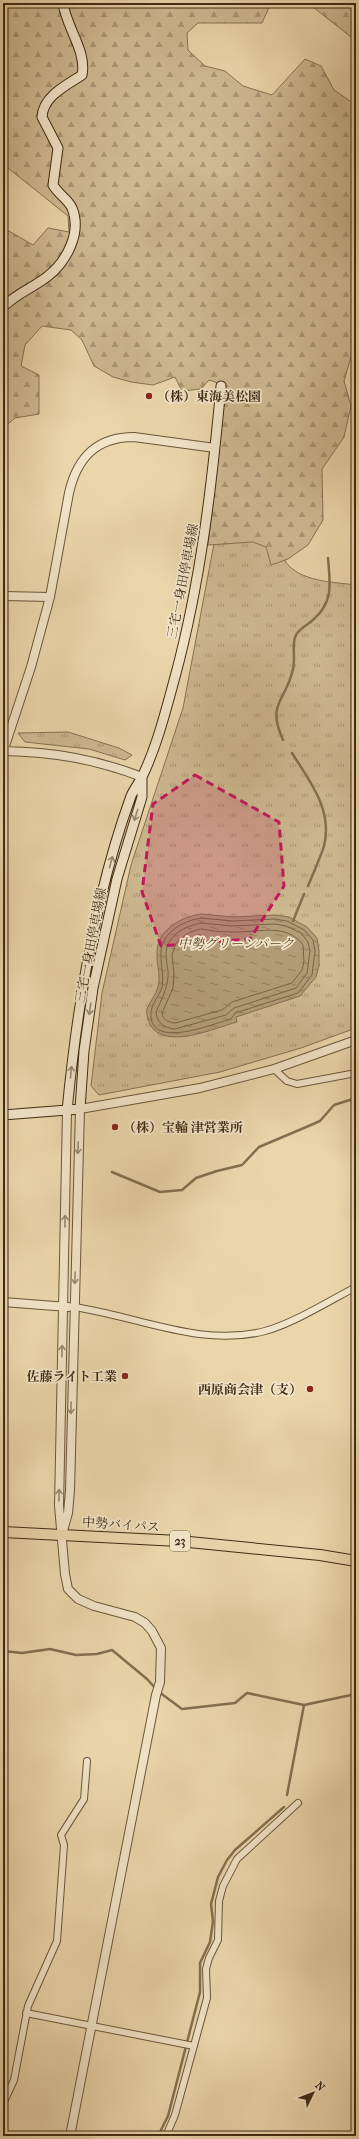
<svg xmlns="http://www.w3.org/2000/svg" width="359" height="2139" font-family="'IM FELL French Canon','Noto Serif JP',serif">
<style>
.grass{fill:url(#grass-tufts);stroke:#867252}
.forest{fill:url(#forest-firs);stroke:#867252}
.water{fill:url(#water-ripples);stroke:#836f4f}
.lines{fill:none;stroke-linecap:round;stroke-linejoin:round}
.shore{stroke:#786445;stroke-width:1}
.stream{stroke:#836f4f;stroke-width:2.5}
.minor-casing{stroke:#6a5639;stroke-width:8}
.tertiary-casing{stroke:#6a5639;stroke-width:10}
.secondary-casing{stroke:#3f2b13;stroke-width:11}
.trunk-casing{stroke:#3f2b13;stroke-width:12}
.minor{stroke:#f2e4c8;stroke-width:6}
.tertiary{stroke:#f2e4c8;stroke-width:8}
.secondary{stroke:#f2e4c8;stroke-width:9}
.trunk{stroke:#ebd6ab;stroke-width:10}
.oneway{stroke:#98886e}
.marked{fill:#c2185b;fill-opacity:0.2;stroke:#c2185b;stroke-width:3;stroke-dasharray:8 5;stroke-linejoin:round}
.poi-dot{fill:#8f2418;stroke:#f2e4c8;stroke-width:1.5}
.labels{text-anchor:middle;stroke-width:3.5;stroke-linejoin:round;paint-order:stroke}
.shield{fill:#f2e4c8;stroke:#756249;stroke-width:1}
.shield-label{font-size:12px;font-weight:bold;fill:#3f2b13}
.poi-label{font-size:13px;font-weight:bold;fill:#3f2b13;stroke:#f2e4c8;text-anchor:start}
.street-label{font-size:13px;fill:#3f2b13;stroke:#f2e4c8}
.park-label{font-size:13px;font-style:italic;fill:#5c472c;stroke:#f2e4c8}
</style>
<defs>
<pattern id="grass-tufts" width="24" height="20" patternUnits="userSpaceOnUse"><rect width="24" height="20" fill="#ceb991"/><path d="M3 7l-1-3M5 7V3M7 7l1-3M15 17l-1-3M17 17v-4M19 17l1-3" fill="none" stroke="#a99775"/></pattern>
<pattern id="forest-firs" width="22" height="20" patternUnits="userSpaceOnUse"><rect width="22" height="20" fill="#ceb991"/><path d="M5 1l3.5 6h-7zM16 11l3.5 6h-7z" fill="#a99775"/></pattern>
<pattern id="water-ripples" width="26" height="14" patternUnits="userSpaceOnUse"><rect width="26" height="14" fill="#b19c77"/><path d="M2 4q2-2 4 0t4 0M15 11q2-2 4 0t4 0" fill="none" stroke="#917f60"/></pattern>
</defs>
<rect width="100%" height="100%" fill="#ebd6ab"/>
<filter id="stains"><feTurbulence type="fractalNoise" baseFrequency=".005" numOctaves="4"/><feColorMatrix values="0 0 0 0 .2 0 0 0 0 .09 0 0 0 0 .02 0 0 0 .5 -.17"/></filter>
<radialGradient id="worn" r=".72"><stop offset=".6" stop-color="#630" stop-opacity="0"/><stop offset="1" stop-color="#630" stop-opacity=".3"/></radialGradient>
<path class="grass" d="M216,533L271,537C276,545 279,554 285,561C299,582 334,582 356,585V1028L301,1048L220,1072L99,1095L91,1086L102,993L131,865L183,708Z
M68,732L119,748L132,755L125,760L89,749L25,742L18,733Z"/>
<path class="forest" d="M3,3H271L262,23H198L187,33L188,50L205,66L225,71L243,86L272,95L305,59L321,66L334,90L356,105V301L354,304L356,315V340L344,381L351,406L344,437L322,469L323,520L308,545L288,559L271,565L266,547L253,542L208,545L219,451L224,385L209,380L201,389L182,391L175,377L153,385L131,382L113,377L94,366L82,340L71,330L42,326L25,345L21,366L39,375V414L15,418L3,428V230H7L33,245L48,228L69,232L68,216L3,164Z
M311,3H356V41L313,7Z"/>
<path class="water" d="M201,914L233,917L275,915L289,917L307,927L317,938L319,950V965L316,977L300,996L236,1017L237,1022C215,1028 166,1050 151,1026C148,1021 146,1015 147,1009C150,1001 156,995 158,987C161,976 157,967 157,956C155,931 180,917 201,914Z"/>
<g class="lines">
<path class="shore" d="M201,918L233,921L275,919L287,921L304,930L313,940L315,951L312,975L298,993L235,1013L231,1019C212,1024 148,1051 151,1012C152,1003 160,995 162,987C164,976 161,967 161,956C159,934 182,921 201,918Z
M201,923L232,926L275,924L286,926L301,933L308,942L310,951L307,973L296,988L234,1008L226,1015L175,1029C164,1028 157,1023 156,1012C161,1000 167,990 168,977C169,970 166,963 166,956C165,936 185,926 201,923Z
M201,929C211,931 222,932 232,932C257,933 286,922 303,945L304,962L302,970L292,983L232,1002L222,1010L175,1023C168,1022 163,1020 162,1013L173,988L174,974L172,955L176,943L188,933Z"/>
<path class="stream" d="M283,740C266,702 286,702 293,669C296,658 291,645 296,635C300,628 308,625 314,619C334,601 330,583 328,558
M292,753C310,782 333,810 324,846C320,859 313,873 308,886
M293,921L304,894
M112,1172L160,1192L182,1190L196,1178L217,1171L242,1165L259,1147L311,1125L320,1121L334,1105L356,1098
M3,1651L22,1653L50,1649L76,1655L97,1654L112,1650L147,1679L156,1689
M159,1692L182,1709L235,1703L247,1693L304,1705L356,1694
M287,1795L304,1705
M158,2136L168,2116L200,1992V1963L210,1942L213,1921L211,1904L218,1877L227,1860L235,1850L284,1807"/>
<g class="minor-casing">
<path id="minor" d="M274,1069L287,1081L297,1084L356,1073
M74,1307C137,1316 201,1348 265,1331C294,1323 329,1301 356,1287
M26,2013L194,2046
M3,2104L14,2080L28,2006L57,1941L64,1845L61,1835L84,1799L87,1761
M166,2136L175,2115L207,1998L206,1969L209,1958L218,1940L219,1901L223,1886L237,1859L298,1803"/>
</g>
<g class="tertiary-casing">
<path id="tertiary" d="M3,596L50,597
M3,751C54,752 95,759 142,777
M3,752L31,667L50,597L69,493C77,458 96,437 134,437L215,448
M67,1111L59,1506L65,1574L68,1589L78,1599L94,1606L135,1617L145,1623L152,1631L161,1648L160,1682L156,1695L70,2136
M3,1302L68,1307
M63,1531L68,1513L70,1491L80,1109L200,1088L274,1069L356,1040"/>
</g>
<g class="secondary-casing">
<path id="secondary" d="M3,307C17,293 33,288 48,276C67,261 82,232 72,208C68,199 58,194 53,185L58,148L42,117C43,96 67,85 82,75C87,51 66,27 63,3
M67,1111C77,1006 95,895 131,796C134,789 139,783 142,777C157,746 166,710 175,677C201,581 212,484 221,386
M3,1115L80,1109L84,1051L93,988L117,879L142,797V778"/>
</g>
<g class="trunk-casing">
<path id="trunk" d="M3,1532L179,1541L320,1555L356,1561"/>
</g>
<use href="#minor" class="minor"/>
<use href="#tertiary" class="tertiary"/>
<use href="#secondary" class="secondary"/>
<use href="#trunk" class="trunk"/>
</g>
<defs><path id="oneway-shaft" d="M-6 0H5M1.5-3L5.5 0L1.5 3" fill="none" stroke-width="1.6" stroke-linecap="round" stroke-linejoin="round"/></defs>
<g class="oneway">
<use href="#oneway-shaft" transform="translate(136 815) rotate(108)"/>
<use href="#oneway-shaft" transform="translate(111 862) rotate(-74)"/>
<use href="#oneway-shaft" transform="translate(90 1009) rotate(98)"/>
<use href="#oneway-shaft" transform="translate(71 1072) rotate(-85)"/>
<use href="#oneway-shaft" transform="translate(78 1148) rotate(92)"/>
<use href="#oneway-shaft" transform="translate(65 1221) rotate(-89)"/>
<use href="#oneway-shaft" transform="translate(75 1278) rotate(92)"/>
<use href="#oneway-shaft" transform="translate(62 1351) rotate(-89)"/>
<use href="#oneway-shaft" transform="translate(71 1408) rotate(91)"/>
<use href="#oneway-shaft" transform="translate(59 1495) rotate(-89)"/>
</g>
<path class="marked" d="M195,775L279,822L284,886L250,939L161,946L142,892L153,804Z"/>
<g class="poi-dot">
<circle cx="149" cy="396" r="4"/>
<circle cx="115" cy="1127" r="4"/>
<circle cx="125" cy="1376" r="4"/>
<circle cx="310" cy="1389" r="4"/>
</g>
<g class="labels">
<rect class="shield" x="170" y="1531" width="20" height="20" rx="3"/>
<g class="shield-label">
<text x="180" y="1545">23</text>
</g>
<g class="poi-label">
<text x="157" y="401">（株）東海美松園</text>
<text x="123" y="1132">（株）宝輪 津営業所</text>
<text x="117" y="1381" text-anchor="end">佐藤ライト工業</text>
<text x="302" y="1394" text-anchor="end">西原商会津（支）</text>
</g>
<g class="street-label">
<text transform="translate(182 581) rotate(-79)" y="5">三宅一身田停車場線</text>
<text transform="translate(90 945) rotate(-79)" y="5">三宅一身田停車場線</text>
<text transform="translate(121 1524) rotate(4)" y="5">中勢バイパス</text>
</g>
<g class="park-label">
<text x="236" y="948">中勢グリーンパーク</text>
</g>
</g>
<rect width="359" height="2139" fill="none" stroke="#ebd6ab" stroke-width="16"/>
<rect x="4" y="4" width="351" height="2131" fill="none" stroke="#3f2b13" stroke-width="2"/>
<rect x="8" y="8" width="343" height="2123" fill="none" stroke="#3f2b13"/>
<g transform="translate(313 2093) rotate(47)" stroke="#f2e4c8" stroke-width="3" paint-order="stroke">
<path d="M0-3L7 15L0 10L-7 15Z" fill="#3f2b13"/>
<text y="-6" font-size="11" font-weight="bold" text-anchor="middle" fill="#3f2b13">N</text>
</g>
<rect width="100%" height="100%" filter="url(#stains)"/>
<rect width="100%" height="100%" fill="url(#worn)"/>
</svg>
